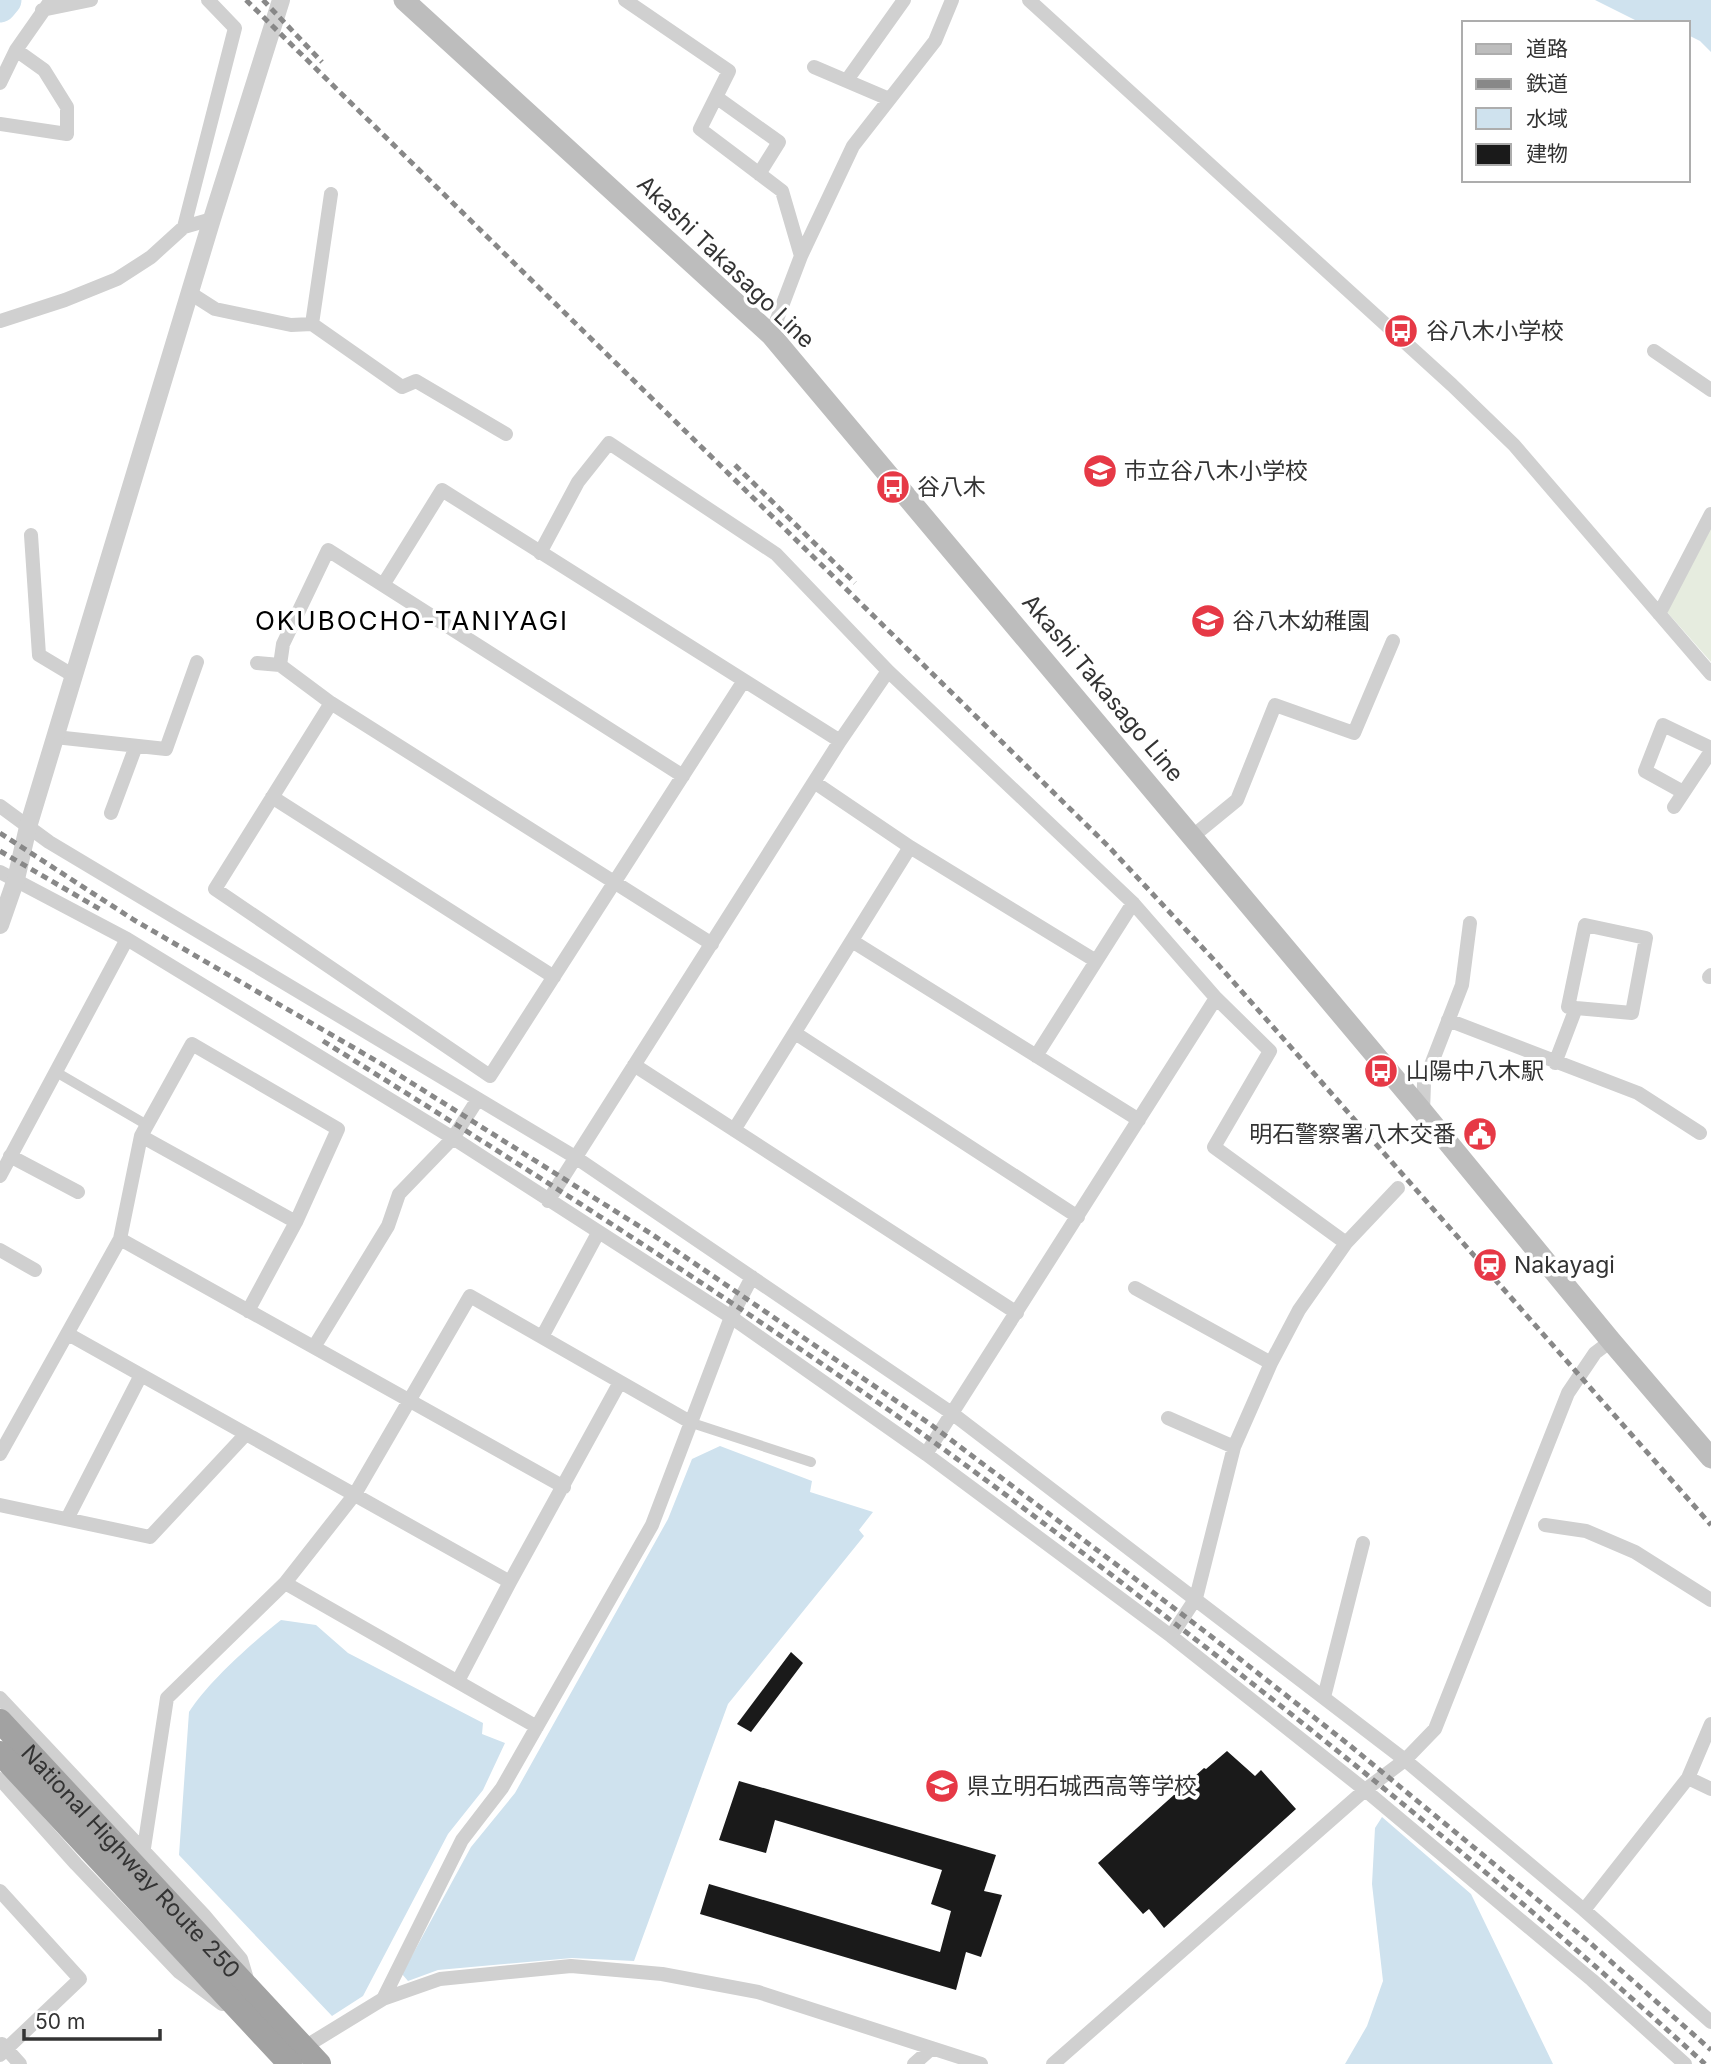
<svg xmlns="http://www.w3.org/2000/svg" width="1711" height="2064" font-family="Inter,'Noto Sans JP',sans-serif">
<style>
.park{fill:#e6ecdf}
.water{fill:#cfe2ee}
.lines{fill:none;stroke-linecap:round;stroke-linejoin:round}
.river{stroke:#cfe2ee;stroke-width:33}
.building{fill:#1a1a1a}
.pedestrian{stroke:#d0d0d0;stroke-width:10}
.minor{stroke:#d0d0d0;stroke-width:14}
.tertiary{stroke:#d0d0d0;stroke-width:18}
.secondary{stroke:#bdbdbd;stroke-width:21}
.trunk{stroke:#a2a2a2;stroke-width:24}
.rail{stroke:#888;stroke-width:5;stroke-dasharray:7 5;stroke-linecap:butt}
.labels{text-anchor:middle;stroke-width:7;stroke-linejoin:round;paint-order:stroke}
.street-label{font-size:23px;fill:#333;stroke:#fff}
.poi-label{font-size:23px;fill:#333;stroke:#fff;text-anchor:start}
.quarter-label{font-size:26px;letter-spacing:2px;fill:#000;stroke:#fff}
</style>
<rect width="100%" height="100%" fill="#fff"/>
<path class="park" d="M1711,527V662L1667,612Z"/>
<path class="water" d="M1595,0H1711V52L1700,41L1688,35V23L1635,20Z
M720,1446L812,1481L810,1492L873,1512L859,1530L864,1536L728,1704L634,1961L572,1958L438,1970L408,1981L402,1974L471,1847L515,1793L668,1519L692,1459Z
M281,1620L316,1625L348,1653L483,1723L482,1734L505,1743L483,1790L448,1834L363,1996L332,2016L179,1855L189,1712C209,1681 252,1643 281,1620Z
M1382,1817L1471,1894L1553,2064H1345L1367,2026L1383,1981L1372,1884L1375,1828Z"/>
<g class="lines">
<path class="river" d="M0,6L5,0"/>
</g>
<path class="building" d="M791,1652L803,1663L751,1732L737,1724Z
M1227,1751L1255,1776L1261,1770L1296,1809L1164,1928L1149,1909L1143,1914L1098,1863L1204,1768L1206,1769Z
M739,1781L996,1855L984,1891L1002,1895L981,1957L966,1952L956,1990L700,1914L709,1884L940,1952L951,1911L931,1904L942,1870L775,1820L766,1853L719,1840Z"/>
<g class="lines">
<path class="pedestrian" d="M56,1072L147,1125
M692,1423L811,1462"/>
<path class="minor" d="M625,0L729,71L700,129L782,191L801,256
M1029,0L1452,385L1514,445L1711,674
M42,10L91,0
M814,67L889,99
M847,80L904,0
M0,83L16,50L51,0
M716,97L779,142L759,174
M0,124L67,134V107L44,70L16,50
M184,227L235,28L208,0
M190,293L215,309L291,325L312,324L402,387L416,381L506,434
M0,321L65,300L117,279L151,257L184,227L212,219
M312,324L331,194
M771,335L801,256L853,146L935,41L952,0
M1654,351L1711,390
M31,535L39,655L74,676
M540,553L578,482L609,443L776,554L888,671L1133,903L1216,998L1270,1051L1214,1147L1346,1243
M383,585L442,490L840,741
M1659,614L1711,514
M257,663L280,665L331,703L712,944
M280,665L283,644L328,550L683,776
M331,703L215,889L490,1076L743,682
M55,737L166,749L197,662
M814,782L910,847L1096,961
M1683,792L1645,771L1663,725L1711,748
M272,797L554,977
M0,806L49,842L575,1157L953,1414L1405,1760L1584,1910L1711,2022
M1674,807L1711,751
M111,813L136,746
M1193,836L1237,800L1275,705L1354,733L1393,641
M0,872L127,939L453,1138L731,1317L926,1454L1171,1636L1365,1790L1592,1980L1685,2064
M852,941L1139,1120
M1709,977L1711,975
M1448,1020L1638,1093L1700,1133
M795,1033L1078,1217
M1036,1056L1133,903
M1555,1063L1576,1008L1568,1007L1585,925L1646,938L1632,1013L1576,1008
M634,1065L1017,1313
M1423,1112L1424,1083L1462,985L1470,923
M734,1130L910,847
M141,1136L296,1222
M10,1156L78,1192
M0,1176L127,939
M548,1201L840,741L888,671
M120,1239L564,1487
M0,1250L35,1270
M1135,1288L1271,1363
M68,1334L510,1582
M542,1337L598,1233
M314,1347L388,1226L399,1194L453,1138L478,1099
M1168,1418L1234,1447
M0,1454L120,1239L141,1136L192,1044L338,1129L296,1222L248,1311
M926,1454L1216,998
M0,1505L150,1537L246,1434
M67,1519L141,1375
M1545,1525L1586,1531L1635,1552L1711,1600
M285,1583L537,1727
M1171,1636L1196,1598L1234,1447L1271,1363L1299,1310L1346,1243L1398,1188
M458,1681L510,1582L620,1382
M1324,1697L1363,1543
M0,1698L204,1915L241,1959L247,1979
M1688,1778L1711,1789
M0,1779L76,1864L179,1972L222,2004
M144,1848L167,1698L285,1583L355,1494L470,1296L692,1423
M0,1891L80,1979L0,2055
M1584,1910L1688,1778L1711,1724
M383,1999L462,1840L502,1788L652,1525L731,1317L752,1277
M2,2044L20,2064
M303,2048L383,1999L440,1979L571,1966L662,1974L758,1992L981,2064
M914,2064L932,2048
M1053,2064L1365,1790L1405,1760L1435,1729L1568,1393L1595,1353L1611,1341"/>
<path class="tertiary" d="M0,925L16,879L28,827L212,219L281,0"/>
<path class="secondary" d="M404,0L771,335L1423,1112L1611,1341L1711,1458"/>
<g class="trunk">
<path id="s1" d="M0,1721L319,2064"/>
<path d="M0,1753L290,2064"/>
</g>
<path class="rail" d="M246,0L1109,847L1215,961L1711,1525
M263,0L322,62
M735,465L855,583
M0,833L134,920L380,1063L650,1233L930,1424L1203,1630L1348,1744L1589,1942L1711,2050
M0,851L103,911
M323,1041C504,1154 685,1269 860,1390C960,1459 1056,1532 1152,1606C1342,1751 1528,1903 1705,2064"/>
</g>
<defs>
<g id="bus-disc" transform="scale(1.75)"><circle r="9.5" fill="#e63946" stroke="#fff"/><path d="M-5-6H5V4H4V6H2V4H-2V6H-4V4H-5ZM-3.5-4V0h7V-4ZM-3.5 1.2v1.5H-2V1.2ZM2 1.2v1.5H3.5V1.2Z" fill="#fff"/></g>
<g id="school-disc" transform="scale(1.75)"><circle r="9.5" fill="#e63946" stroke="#fff"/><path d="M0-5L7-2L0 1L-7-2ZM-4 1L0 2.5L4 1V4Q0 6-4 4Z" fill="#fff"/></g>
<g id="civic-disc" transform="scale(1.75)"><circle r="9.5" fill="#e63946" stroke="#fff"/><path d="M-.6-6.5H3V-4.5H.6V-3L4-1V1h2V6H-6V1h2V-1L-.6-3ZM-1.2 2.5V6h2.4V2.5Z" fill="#fff"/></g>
<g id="station-disc" transform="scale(1.75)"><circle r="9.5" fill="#e63946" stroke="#fff"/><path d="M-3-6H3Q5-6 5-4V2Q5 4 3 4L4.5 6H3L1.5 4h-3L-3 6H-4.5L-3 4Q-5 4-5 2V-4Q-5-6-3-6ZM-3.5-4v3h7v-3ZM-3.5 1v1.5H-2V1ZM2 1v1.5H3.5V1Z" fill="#fff"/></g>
</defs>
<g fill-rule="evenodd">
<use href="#bus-disc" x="1401" y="331"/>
<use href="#school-disc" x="1100" y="471"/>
<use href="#bus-disc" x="893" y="487"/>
<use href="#school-disc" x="1208" y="621"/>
<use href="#bus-disc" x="1381" y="1071"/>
<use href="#civic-disc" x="1480" y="1134"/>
<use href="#station-disc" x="1490" y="1265"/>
<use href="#school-disc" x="942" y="1786"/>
</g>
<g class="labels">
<g class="street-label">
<text transform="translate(726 262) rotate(44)" y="8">Akashi Takasago Line</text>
<text transform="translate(1103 688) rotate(50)" y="8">Akashi Takasago Line</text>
<text dy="8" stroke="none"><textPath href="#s1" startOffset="192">National Highway Route 250</textPath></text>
</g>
<g class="poi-label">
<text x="1426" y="339">谷八木小学校</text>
<text x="1124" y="479">市立谷八木小学校</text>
<text x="917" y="495">谷八木</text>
<text x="1232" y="629">谷八木幼稚園</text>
<text x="1406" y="1079">山陽中八木駅</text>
<text x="1456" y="1142" text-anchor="end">明石警察署八木交番</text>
<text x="1514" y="1273">Nakayagi</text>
<text x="967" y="1794">県立明石城西高等学校</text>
</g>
<g class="quarter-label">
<text x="412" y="630">OKUBOCHO-TANIYAGI</text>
</g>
</g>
<rect x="1462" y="21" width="228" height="161" fill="#ffffff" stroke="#adadad" stroke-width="2"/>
<rect x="1476" y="44" width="35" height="10" fill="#bdbdbd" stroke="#adadad" stroke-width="2"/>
<text x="1526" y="56" font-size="21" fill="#333333">道路</text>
<rect x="1476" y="79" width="35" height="10" fill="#888888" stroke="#adadad" stroke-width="2"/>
<text x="1526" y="91" font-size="21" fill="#333333">鉄道</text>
<rect x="1476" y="108" width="35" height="21" fill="#cfe2ee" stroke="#adadad" stroke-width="2"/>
<text x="1526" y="126" font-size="21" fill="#333333">水域</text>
<rect x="1476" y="144" width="35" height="21" fill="#1a1a1a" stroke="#adadad" stroke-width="2"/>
<text x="1526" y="161" font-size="21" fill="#333333">建物</text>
<path d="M24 2029v10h136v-10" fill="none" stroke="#333333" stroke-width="3.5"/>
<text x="35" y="2029" font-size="21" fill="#333333" stroke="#ffffff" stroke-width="5" paint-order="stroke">50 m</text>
</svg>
